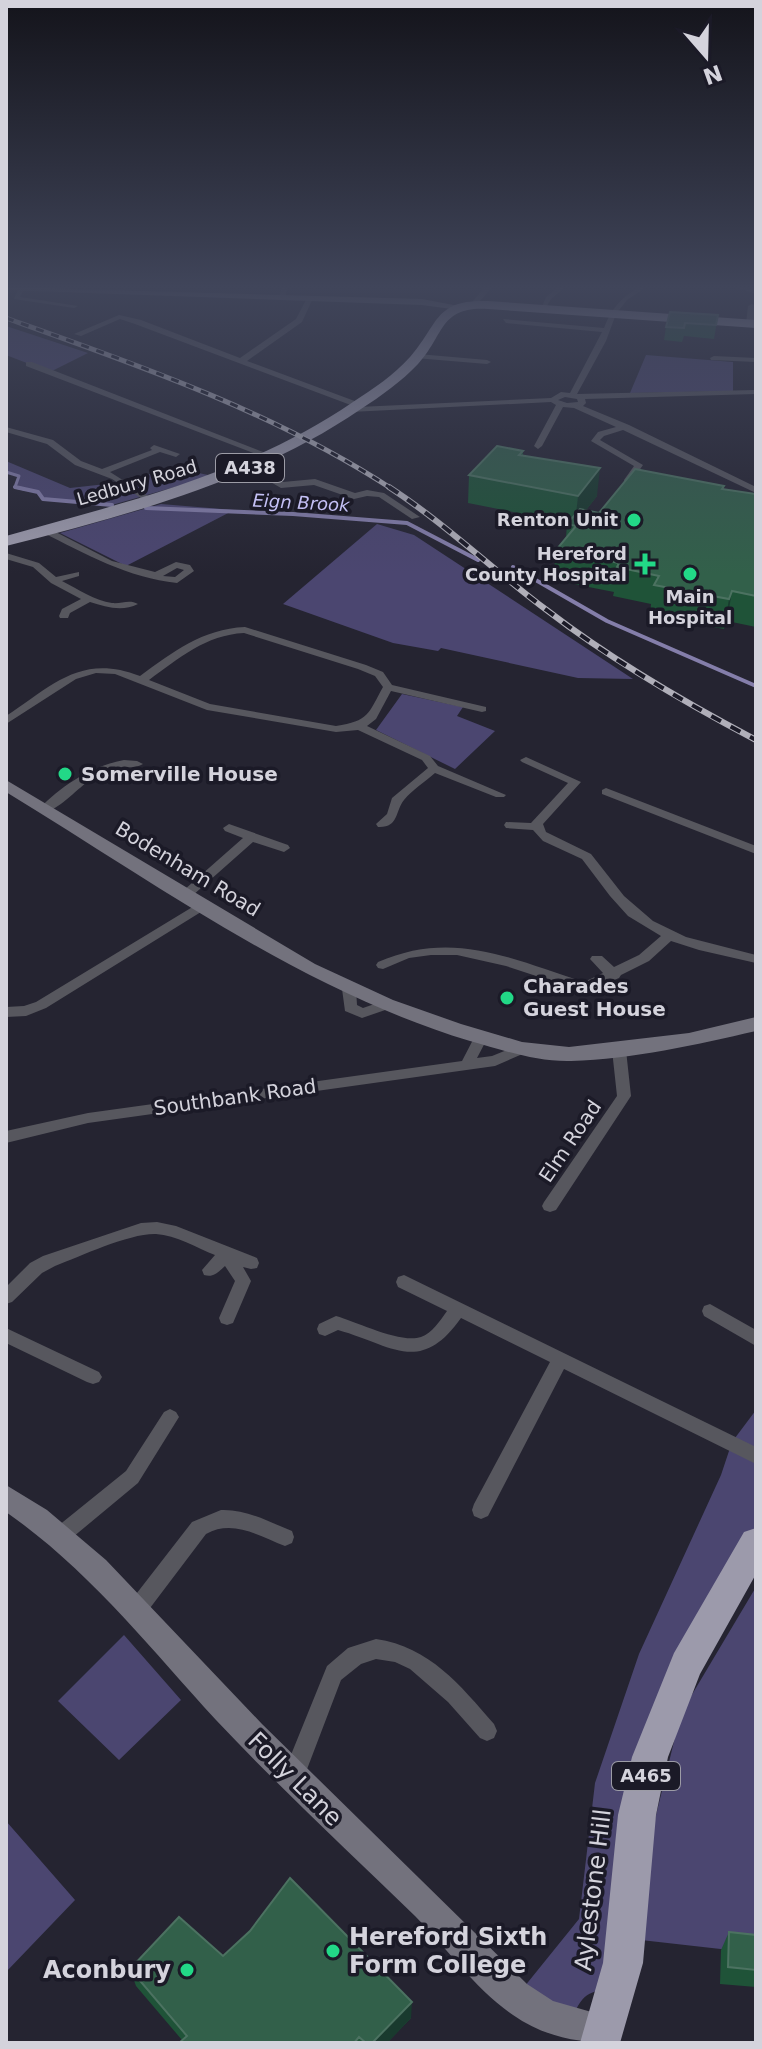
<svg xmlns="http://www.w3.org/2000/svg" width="762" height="2049" font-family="'DejaVu Sans',sans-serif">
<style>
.green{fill:#4b4670}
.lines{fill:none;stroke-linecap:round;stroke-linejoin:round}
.stream-far1{stroke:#847eaa;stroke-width:3}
.stream{stroke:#847eaa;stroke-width:4}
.street{fill:#57575e;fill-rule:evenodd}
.secondary{fill:#73727d;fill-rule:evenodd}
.highway{fill:#9c9aab;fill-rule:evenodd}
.rail-far1-casing{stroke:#b0afb9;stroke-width:5}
.rail-casing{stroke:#b0afb9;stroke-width:6}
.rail-far1{stroke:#1b1a27;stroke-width:3;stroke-dasharray:8;stroke-linecap:butt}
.rail{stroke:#1b1a27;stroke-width:4;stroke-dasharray:11;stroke-linecap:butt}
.wall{fill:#1f5338}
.shaded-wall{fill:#193a2e}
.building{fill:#32604a;stroke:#4c7261;stroke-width:2}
.poi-dot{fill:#22d887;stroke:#1b1a27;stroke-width:3}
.labels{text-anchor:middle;stroke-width:7;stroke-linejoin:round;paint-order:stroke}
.shield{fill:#1b1a27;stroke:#9c9ca6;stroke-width:2}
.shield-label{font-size:18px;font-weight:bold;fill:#d4d3dc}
.far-street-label{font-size:18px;fill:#d4d3dc;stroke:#1b1a27}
.far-water-label{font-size:18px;font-style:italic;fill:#c4c0f5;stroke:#1b1a27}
.far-poi-label{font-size:18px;font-weight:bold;fill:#d4d3dc;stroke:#1b1a27;text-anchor:end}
.poi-label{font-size:20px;font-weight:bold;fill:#d4d3dc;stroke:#1b1a27;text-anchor:start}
.street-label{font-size:20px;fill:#d4d3dc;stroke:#1b1a27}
.near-street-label{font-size:24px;fill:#d4d3dc;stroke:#1b1a27}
.near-poi-label{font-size:24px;font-weight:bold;fill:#d4d3dc;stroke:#1b1a27;text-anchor:start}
</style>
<rect width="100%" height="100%" fill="#252431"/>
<path class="green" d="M6,326L88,353L50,372L6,355Z
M646,355L733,362V391L630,393Z
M6,461L70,488L124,482L160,471L184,470L213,476L112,505L43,499L38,492L15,487L18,476L6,472Z
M161,504L234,510L126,566L60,533Z
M377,524L414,535L633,679L578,678L441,648L438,651L393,643L283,604Z
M402,694L463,707L457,716L495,731L455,769L376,730Z
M756,1410V1543L686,1665L602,1990C581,1993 577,2006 571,2024L516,1997L579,1919L595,1783L639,1654L721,1475L732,1442Z
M756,1587V1953L632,1939L634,1905L681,1713Z
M124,1635L181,1700L119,1760L58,1701Z
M6,1821L75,1900L6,1972Z"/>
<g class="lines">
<path class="stream-far1" d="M6,472L19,476L15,487L24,489"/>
<path class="stream" d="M15,487L38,492L43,499L112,505
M146,508L293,514L407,523L478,560
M513,567L607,621L756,686"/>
<path class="street" d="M19,287L25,288L20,297L78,306L74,308L14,299Z
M282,287H288L285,297L282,299L279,297Z
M485,287H492L480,301V305H476L473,301Z
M558,287H565L551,299L545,309H541L546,297Z
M639,287H646L627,300L616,314L606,341L577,394L755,390L756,394L585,399L586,403L583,406L629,425L756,487V493L623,430L604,436L600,440L643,465L631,482H625L624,480L634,466L591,441L598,432L616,427L574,408L563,407L542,446L538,449L534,446L556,405L551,402L350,412L346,410L347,408L356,407L135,324L120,319L81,336L74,334L119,315L141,320L240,358L296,319L307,298L310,296L313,298L302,322L247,361L360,403L361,405L358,407L551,398L561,392L570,393L602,332L506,323L503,319L604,328C611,309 621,298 639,287ZM565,397L577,399L578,402L567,403L558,400Z
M737,287L756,290V294L738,288Z
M752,304L756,306L754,324L750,326L746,324L748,306Z
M418,354L487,360L491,362L487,364L415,358V354Z
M714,356L756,358V362L711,360L710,358Z
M26,362H32L276,457L269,459L26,366Z
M6,427L53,440L81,461L102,469L152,450L150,448L154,445L180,454L176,457L160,452L110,472L153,499L154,501L150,504L112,479L75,465L47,444L6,432Z
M251,464L283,482L315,479L355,493L367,490L384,493L420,517L412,519L379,497L367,496L354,499L314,485L281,488L248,469L247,467Z
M42,528H48L112,561L155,572L176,562L190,565L194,571L177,583C129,578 85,554 42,532ZM177,568L184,570L175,577L163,576Z
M6,553L39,563L56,577L79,572V576L62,581C78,589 95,601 112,603C122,604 129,599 138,604C122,612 106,607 90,602L70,613L68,618H60L59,616L62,609L81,599L51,583L33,567L6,559Z
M245,627L366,665L383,672L392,685L486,707V711L482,712L391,691L376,719L367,726L430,756L438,766L506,795L504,797H496L435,773C426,781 412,790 404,800C395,811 399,828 378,827L376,824L387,814L392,798L428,768L422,760L358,730L336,732L207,710L115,674L96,673L76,679L6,724V716C53,685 81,653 140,676C173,652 202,629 245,627ZM244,633L358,669L375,676L383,687C368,714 369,721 336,726L210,704L149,680C179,658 206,635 244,633Z
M526,757L581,782L543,824L546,832L591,854L624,896L653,921L686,937L756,955V963L699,950L671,941L649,961L621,975L619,978L585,992L506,966L457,955H431L409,958L383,969L378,968L376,965L378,962C453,929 512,959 584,982L603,973L590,959L592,956H602L614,967L639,955L661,936L628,916L610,896L582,859L543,841L533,830L506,828L504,825L506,822L531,823L568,783L522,762L520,760Z
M124,760L137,761L143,764C135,769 127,766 118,768C108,770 98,775 89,781C75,790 57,813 41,812L39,809C62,785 92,766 124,760Z
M606,788L756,846V854L602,794V790Z
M229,824L288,845L290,848L284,852L253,842L192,896H184L182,893L184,890L243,838L225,831L223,828Z
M204,900L209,901L210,904L209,907L46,1008L26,1016L6,1017V1007L24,1006L36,1002Z
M349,984L356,989L357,1005L363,1008L386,1000L393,1005L391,1008L362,1018L345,1011L342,989Z
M481,1032L488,1037L477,1058L492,1056L522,1044L529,1049L527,1052L495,1066L88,1123L6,1143V1131L88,1113L462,1061L476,1034Z
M619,1045L626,1050L631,1096L556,1210L550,1212L544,1210L542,1206L544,1202L617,1096L612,1050Z
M157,1222L176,1226L257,1258L259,1263L257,1268L251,1269L243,1267L251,1281L233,1323L227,1325L221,1323L219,1318L235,1281L225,1266C218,1272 214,1278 204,1275L202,1270L215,1255C197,1248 176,1235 156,1234C130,1233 81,1256 55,1266L42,1273L12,1302L6,1304V1287L30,1263L43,1256L141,1223Z
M404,1275L756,1447V1464L564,1369L488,1516L481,1519L474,1516L472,1510L474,1504L550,1362L461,1318C420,1376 392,1345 338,1330L325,1336L319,1334L317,1329L319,1324L336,1316C357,1322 401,1344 421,1337C432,1333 440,1321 447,1311L398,1287L396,1282L398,1277Z
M710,1304L756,1330V1346L704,1316L702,1311L704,1306Z
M6,1328L99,1372L102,1377L99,1382L93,1384L87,1382L6,1343Z
M170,1409L176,1412L179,1417L138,1483L67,1542L60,1545L53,1542L51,1536L53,1530L126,1471L164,1412Z
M221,1510C246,1509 269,1522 292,1531L294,1537L292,1543L285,1546C259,1536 233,1519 206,1534L144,1616L137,1618L130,1616L127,1609L130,1602L192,1522Z
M376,1639C430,1647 460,1685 494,1724L497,1731L494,1738L487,1741L480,1738L448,1702L410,1669L395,1662L376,1659L361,1664L341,1680L301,1785L293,1788L285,1785L282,1777L327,1666L348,1648Z"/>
<path class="secondary" d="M6,287L422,299L464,307L459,310L422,305L6,290Z
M6,780L315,964L393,1000L461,1024L522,1042L569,1047L689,1033L756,1017V1031C696,1045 633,1059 571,1061C536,1062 502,1050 470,1041C303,991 154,882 6,792Z
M6,1485L47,1510L106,1560L262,1724L527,1984L553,2001L616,2019L621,2031L616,2043C579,2043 544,2037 513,2015C475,1989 447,1948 415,1916C348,1851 280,1788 216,1720C149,1647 88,1569 6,1512Z"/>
<path class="highway" d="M488,301L756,320V328L488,309C439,306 445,335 418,364C402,381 381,396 361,409C256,481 129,515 6,546V536C126,502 248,474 353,402C373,389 394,375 410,357C439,324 434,299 488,301Z
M756,1528V1574L700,1674L668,1757L656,1815L643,1963L620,2043H580L603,1963L618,1815L632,1757L674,1653L744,1532Z"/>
<g class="rail-far1-casing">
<path id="rail-far1" d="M6,318C138,365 274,412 392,489"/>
</g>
<g class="rail-casing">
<path id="rail" d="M389,487C446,524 494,571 548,611C613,661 684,702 756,740"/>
</g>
<use href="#rail-far1" class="rail-far1"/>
<use href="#rail" class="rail"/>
</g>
<path class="wall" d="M718,315L714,339L684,336L682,342L664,340L666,327Z
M523,451V455L597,496L586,510L599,513L724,489L756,494V627L727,621L724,629L650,615L651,604L613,596L614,592L553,580L556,550L566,537L567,524L569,523L468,503L469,475Z
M729,1932L756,1935V1987L720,1984L721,1950Z
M223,1956L411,2018L387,2043H179L182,2040L136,1986L130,1969Z"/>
<path class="shaded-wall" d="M600,468L597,496L575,524L578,496Z
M732,591L727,621L724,629L729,599Z
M412,2002L411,2018L387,2043H372Z"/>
<path class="building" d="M670,312L718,315L716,325L685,323L684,328L666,327Z
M497,446L523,451L519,455L600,468L578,496L469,475Z
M635,469L724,486L722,489L756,494V596L732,591L729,599L654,585L659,576L617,567L619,563L556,550L576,526L567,524L580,509L599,513Z
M290,1878L412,2002L372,2043H366L359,2037L354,2043H179L187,2036L130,1969L179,1917L223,1956L250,1931Z
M729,1932L756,1935V1970L728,1967Z"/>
<linearGradient id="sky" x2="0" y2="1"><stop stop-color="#14141b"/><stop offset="0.5" stop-color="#40455a"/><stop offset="1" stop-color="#40455a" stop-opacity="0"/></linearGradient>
<rect width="762" height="574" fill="url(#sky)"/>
<g class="poi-dot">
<circle cx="634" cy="520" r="8"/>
<path d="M641 552h8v8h8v8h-8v8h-8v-8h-8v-8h8z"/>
<circle cx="690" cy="574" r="8"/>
<circle cx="65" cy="774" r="8"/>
<circle cx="507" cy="998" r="8"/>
<circle cx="333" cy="1951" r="8"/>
<circle cx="187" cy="1970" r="8"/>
</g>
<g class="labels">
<g class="shield">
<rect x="216" y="454" width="68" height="28" rx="6"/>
<rect x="612" y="1762" width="68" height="28" rx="6"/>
</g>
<g class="shield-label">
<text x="250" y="474">A438</text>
<text x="646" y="1782">A465</text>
</g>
<g class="far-street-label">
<text transform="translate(137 483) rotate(-16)" y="6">Ledbury Road</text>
</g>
<g class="far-water-label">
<text transform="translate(301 503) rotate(3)" y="6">Eign Brook</text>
</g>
<g class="far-poi-label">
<text x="618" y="526">Renton Unit</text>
<text x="627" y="560">Hereford<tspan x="627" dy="21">County Hospital</tspan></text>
<text x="690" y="603" text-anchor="middle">Main<tspan x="690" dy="21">Hospital</tspan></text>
</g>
<g class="poi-label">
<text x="81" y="781">Somerville House</text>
<text x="523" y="993">Charades<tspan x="523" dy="23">Guest House</tspan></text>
</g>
<g class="street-label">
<text transform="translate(188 869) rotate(31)" y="7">Bodenham Road</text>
<text transform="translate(235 1097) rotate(-8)" y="7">Southbank Road</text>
<text transform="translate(570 1141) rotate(-56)" y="7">Elm Road</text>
</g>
<g class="near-street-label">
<text transform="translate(295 1779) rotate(45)" y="8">Folly Lane</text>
<text transform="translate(593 1890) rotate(-83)" y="8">Aylestone Hill</text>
</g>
<g class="near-poi-label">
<text x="349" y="1945">Hereford Sixth<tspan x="349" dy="28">Form College</tspan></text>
<text x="171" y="1978" text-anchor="end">Aconbury</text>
</g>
</g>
<rect width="762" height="2049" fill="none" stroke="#d4d3dc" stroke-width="16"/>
<g transform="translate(706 56) rotate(160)" stroke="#1b1a27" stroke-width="6" paint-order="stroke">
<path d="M0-6L14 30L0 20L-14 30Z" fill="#d4d3dc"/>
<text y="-12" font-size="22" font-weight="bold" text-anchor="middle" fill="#d4d3dc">N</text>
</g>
</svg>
